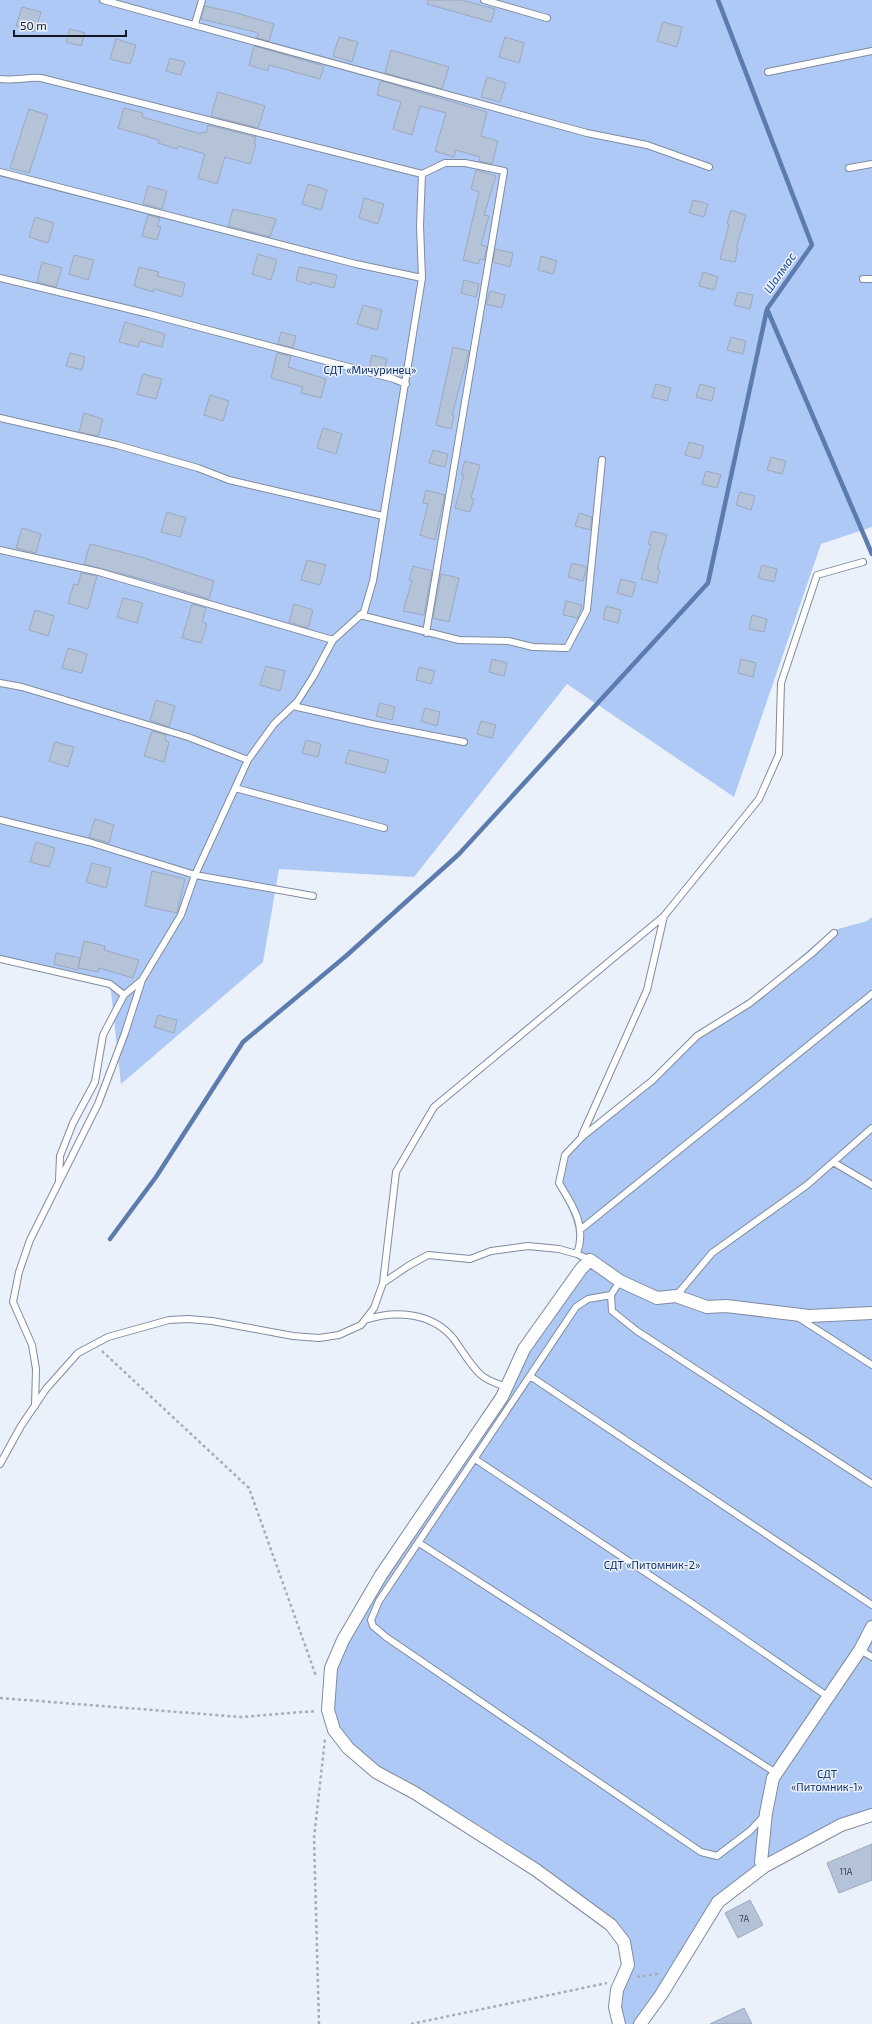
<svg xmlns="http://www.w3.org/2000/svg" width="872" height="2024" font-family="'Exo 2',sans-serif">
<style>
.green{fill:#aec9f5}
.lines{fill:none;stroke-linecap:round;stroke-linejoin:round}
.stream{stroke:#5c7baf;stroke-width:4.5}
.building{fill:#b5c3d9;stroke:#9ba8be}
.lane-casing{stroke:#7f8ba0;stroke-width:8}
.street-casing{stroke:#7f8ba0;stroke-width:14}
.path{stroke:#a7adb6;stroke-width:2.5;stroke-dasharray:3 3;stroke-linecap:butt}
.lane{stroke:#fff;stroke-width:6}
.street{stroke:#fff;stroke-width:12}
.labels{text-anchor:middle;stroke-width:3;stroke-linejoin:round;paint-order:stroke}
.number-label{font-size:9px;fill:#3c434e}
.park-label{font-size:11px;fill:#092d6a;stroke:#ebf1fa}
.water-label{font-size:12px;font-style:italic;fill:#174697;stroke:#ebf1fa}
</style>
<rect width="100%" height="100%" fill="#ebf1fa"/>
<path class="green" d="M0,0H872V527L821,544L734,797L567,684L414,877L279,869L263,962L121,1084L110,982L0,957Z
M872,917V1621L770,1778L756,1868L743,1877L634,2024H625L620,2018L625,1939L378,1767L348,1742L331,1713L334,1670L346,1640L527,1350L593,1259L586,1254L576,1250C579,1224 568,1206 555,1184L562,1152L582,1132L652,1077L698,1032L746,1003L831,931L867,921Z
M872,1635V1812L765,1863L774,1779Z"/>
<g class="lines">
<path class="stream" d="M718,0L812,245L767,309L872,554
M110,1239L156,1177L243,1042L346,956L459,854L708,583L767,309"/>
</g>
<path class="building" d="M428,0H461L495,9L491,22L427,4Z
M205,6L233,12L274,24L269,41L257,38L258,34L255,32L201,19Z
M22,7L41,12L35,32L16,26Z
M663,22L682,27L677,47L657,41Z
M70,29L85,33L81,46L66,42Z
M339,37L358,42L352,62L333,56Z
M505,37L524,43L519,63L499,57Z
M116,39L136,45L130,64L110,59Z
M254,46L324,66L320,79L269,65L268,71L249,65Z
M391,50L449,67L442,89L385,73Z
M170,58L185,62L181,75L166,71Z
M487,77L506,83L500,102L481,97Z
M382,81L487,112L481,136L498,141L492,164L479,161L480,157L456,150L454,157L435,151L446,113L420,106L412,135L393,129L401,102L377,95L380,82Z
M218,92L265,106L258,128L211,116Z
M124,108L143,113L142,117L201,134L202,132L206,133L208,125L256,137L254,144H256L250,164L225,157L217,184L198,178L205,154L178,146L177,149L158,143L159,140L118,128Z
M29,109L48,115L29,173L10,168Z
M476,170L496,176L484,215L489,216L481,245L487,247L484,260L480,259L478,264L463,260L479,192L471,189Z
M308,184L327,190L321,210L302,204Z
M148,186L167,191L162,209L143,204Z
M364,198L384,204L378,224L359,218Z
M693,200L708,204L704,217L689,213Z
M233,209L276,219L270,237L228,226Z
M731,210L746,215L736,249H738L735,262L720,259L729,224H727Z
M148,215L160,218L157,226L161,227L157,240L142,236Z
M35,217L54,223L48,243L29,237Z
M495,249L513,253L510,267L493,262Z
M258,254L277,260L271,280L252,274Z
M74,255L94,260L88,280L69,274Z
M541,256L557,261L553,274L538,270Z
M42,262L62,268L56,287L37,282Z
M139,267L159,272L157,276L185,283L182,297L154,289L153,292L134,286Z
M299,267L337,275L334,288L311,282V285L296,280Z
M703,272L718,277L714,290L699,286Z
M464,280L479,284L476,297L461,293Z
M490,291L505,295L502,308L486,304Z
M738,292L753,295L750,309L734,305Z
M363,305L382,310L377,330L357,324Z
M125,322L165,334L162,347L140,341L138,347L119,342Z
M281,332L296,336L293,348L278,344Z
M731,337L746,341L743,354L727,350Z
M453,347L469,351L452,415H454L451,429L436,425Z
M70,353L85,357L82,370L66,366Z
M277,353L291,356L288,367L326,379L321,398L301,393L303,387L271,378Z
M372,355L387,359L384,372L369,368Z
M143,374L162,379L156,399L137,394Z
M656,384L671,388L667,401L652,397Z
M700,384L715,388L712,401L696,397Z
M210,395L229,401L223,421L204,415Z
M84,413L103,419L98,436L79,432Z
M323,428L342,434L336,454L317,448Z
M689,442L704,446L700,459L685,455Z
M433,450L448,454L445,467L429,463Z
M771,457L786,461L782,474L767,470Z
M465,461L480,465L471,498L474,499L470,512L455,508L464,475H461Z
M706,471L721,475L717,488L702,484Z
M426,490L445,495L435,540L420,535L428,504L423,503Z
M740,492L755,496L751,510L736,505Z
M167,512L186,518L180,537L161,532Z
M579,513L592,517L590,530L575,526Z
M22,528L41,534L36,553L16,548Z
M652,531L667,535L657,569L660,570L657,583L641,579L651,545L648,544Z
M90,544L141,557L214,581L209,599L153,582L84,564Z
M307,560L326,565L320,585L301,580Z
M572,563L587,567L583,581L568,577Z
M762,565L777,569L774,582L758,578Z
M413,566L432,571L424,615L403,611L412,581L409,580Z
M81,573L97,576L88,609L68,603L74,584L78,585Z
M441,574L459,578L449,622L433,618Z
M621,579L636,583L632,597L617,593Z
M123,598L143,603L137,623L117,617Z
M566,601L582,605L578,618L563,615Z
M192,604L206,608L202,622L207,624L201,643L182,638Z
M294,604L313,610L308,628L289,622Z
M606,606L621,610L618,623L603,619Z
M35,610L54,616L48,636L29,630Z
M752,615L767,619L764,632L749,629Z
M68,648L87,654L82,673L62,668Z
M492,659L507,663L504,676L489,672Z
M741,659L756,663L753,677L738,673Z
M266,666L285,671L280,691L260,685Z
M419,667L435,671L431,684L416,680Z
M156,700L175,706L169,727L150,720Z
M380,703L395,707L392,720L376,716Z
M425,708L440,712L437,726L421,721Z
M481,721L496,725L492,738L477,734Z
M152,731L166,735L165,740L169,742L164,762L144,756Z
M306,740L321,744L318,757L302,753Z
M55,742L74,747L68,767L49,761Z
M349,750L389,760L385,773L345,763Z
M95,819L114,825L109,843L89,837Z
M36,842L55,848L49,867L30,862Z
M92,863L111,868L106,888L86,882Z
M152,871L185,879L177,913L145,906Z
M84,941L105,946L104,950L139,960L133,978L99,968L98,972L78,968Z
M56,953L80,958L78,970L54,964Z
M158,1015L177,1020L174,1033L154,1027Z
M872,1844V1880L839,1893L827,1863Z
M750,1900L763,1925L738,1938L725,1913Z
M744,2008L752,2024H710Z"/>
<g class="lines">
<g class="lane-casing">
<path id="lane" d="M103,0L587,133L647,145L709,167
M484,0L547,18
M195,24L202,0
M768,72L872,51
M0,79C14,81 27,77 41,78L422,174L420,225L422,278L373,581L364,612L333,640L313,677L297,702L274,724L248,760L195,875L181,915L142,980L125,1033L98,1104L30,1240L19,1272L13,1302L32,1345L36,1369L35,1406
M849,168L872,164
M0,172L356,264L422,278
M422,174L445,163H465L504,171L426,633
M0,278L149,314L394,379L406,384
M863,279H872
M0,418L117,445L198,468L229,480L383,516
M0,550L99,572L333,640
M360,615L459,640L508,641L533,647L567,648L587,610L602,460
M0,683L22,687L188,737L248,760
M293,706L372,724L464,742
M235,788L384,828
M0,820L89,842L195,875L313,896
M0,959L110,984L124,995
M582,1135L647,990L664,916
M833,1162L872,1185
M59,1180L60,1156L73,1123L95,1082L103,1035L124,995L142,980
M580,1230L872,994
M577,1254C587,1226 573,1206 559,1183L565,1155L582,1137L653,1080L697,1036L750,1003L811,954L834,933
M620,1281L611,1295L588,1299L576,1307L379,1601L371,1620L373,1626L386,1637L701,1852L717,1856L750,1831L764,1816
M383,1283L396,1172L434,1107L664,916L759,799L779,754L781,683L817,575L863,562
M611,1295L612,1311L637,1331L872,1484
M676,1296L712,1253L807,1185L872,1128
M799,1318L872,1365
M365,1320C395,1310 431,1312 453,1338C462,1350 470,1365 481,1375C488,1381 498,1384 506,1387
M530,1376L872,1605
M475,1459L693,1604L827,1696
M0,1464L21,1426L46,1389L78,1353L108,1337L169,1320L188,1319L212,1321L293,1336L319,1338L339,1335L361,1325L374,1308L383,1283L408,1266L428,1255L470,1259L491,1251L528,1246L559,1249L577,1254L590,1260
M419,1543L776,1773
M860,1650L872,1657"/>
</g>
<g class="street-casing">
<path id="street" d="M765,1866L761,1862L766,1813L773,1778L860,1650L872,1627
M619,2024L615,2007L617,1990L628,1965L624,1942L611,1925L536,1870L415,1793L376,1772L348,1748L334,1730L328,1710L331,1668L343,1640L381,1575L502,1397L524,1349L581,1269L590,1260L620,1281L657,1298L676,1296L707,1307L726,1306L809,1316L872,1313
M640,2024L661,1995L718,1902L765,1866L841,1825L872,1815"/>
</g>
<path class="path" d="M102,1351L249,1488L316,1676
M0,1698L241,1717L316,1711
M637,1977L658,1974
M319,2024L314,1838L325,1739
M411,2024L607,1983"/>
<use href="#lane" class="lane"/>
<use href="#street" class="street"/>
</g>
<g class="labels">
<g class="number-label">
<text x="846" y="1875">11А</text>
<text x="744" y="1922">7А</text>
</g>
<g class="park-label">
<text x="370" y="374">СДТ «Мичуринец»</text>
<text x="652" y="1569">СДТ «Питомник-2»</text>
<text x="827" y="1778">СДТ<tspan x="827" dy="13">«Питомник-1»</tspan></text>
</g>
<g class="water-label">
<text transform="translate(780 273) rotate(-55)" y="4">Шалмас</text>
</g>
</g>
<path d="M14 30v6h112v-6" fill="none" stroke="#131820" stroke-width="2"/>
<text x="20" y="30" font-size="12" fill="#131820" stroke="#ebf1fa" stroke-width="3" paint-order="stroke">50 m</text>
</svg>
